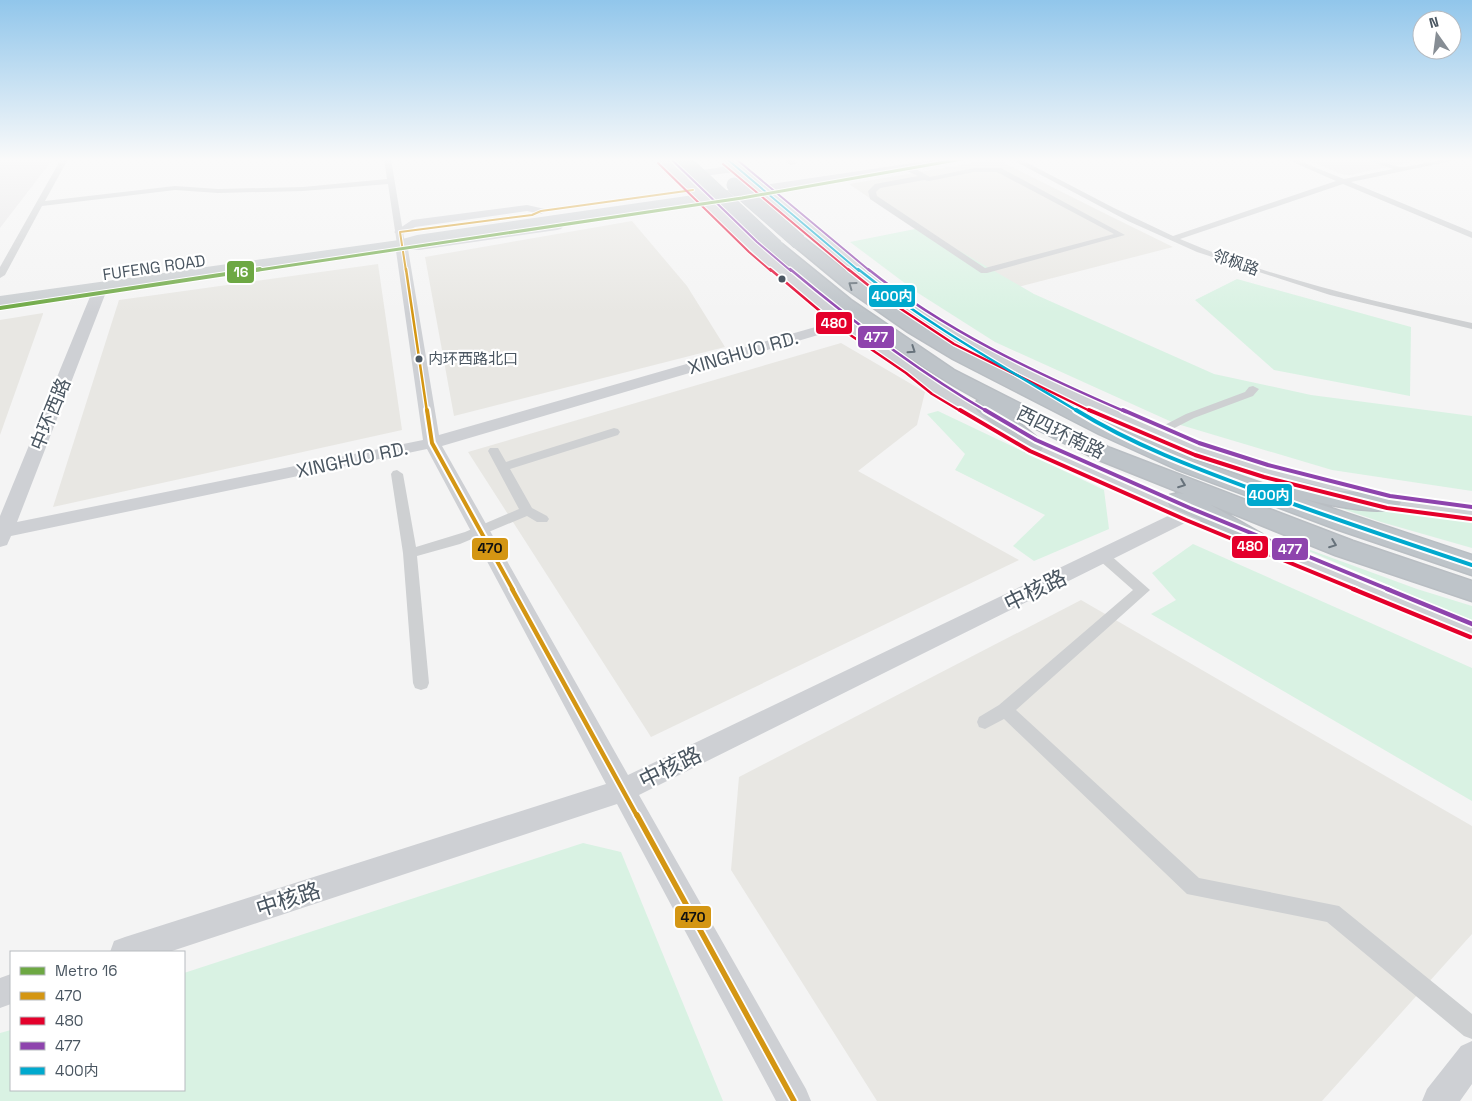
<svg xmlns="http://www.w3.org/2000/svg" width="1472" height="1101" font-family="'Space Grotesk','Noto Sans SC',sans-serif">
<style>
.commercial{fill:#e8e7e3}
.education{fill:#e6e5e6}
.green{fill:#d9f2e3}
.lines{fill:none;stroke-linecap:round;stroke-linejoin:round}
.highway-casing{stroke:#b9bec3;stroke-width:3}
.street{fill:#ced0d2;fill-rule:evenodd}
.secondary{fill:#ced0d4;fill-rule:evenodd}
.primary{fill:#caced1;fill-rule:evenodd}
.highway{fill:#bec4c9;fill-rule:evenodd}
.highway-bridge-casing{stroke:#b9bec3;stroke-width:16;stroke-linecap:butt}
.highway-bridge{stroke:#bec4c9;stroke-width:15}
.bus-1-far4-casing{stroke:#fff;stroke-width:4}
.bus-1-far3-casing{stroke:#fff;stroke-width:5}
.bus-1-far2-casing{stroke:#fff;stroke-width:8}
.bus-1-far1-casing{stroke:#fff;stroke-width:8}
.bus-1-casing{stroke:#fff;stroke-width:9}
.bus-2-far3-casing{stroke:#fff;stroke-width:4}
.bus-2-far2-casing{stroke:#fff;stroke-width:5}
.bus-2-far1-casing{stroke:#fff;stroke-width:8}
.bus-2-casing{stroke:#fff;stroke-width:8}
.bus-3-far3-casing{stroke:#fff;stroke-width:4}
.bus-3-far2-casing{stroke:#fff;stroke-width:5}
.bus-3-far1-casing{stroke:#fff;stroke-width:8}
.bus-3-casing{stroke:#fff;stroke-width:8}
.bus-4-far2-casing{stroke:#fff;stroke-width:4}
.bus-4-far1-casing{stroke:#fff;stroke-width:5}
.bus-4-casing{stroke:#fff;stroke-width:8}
.bus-1-far4{stroke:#d49613;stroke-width:2}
.bus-1-far3{stroke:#d49613;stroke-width:2.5}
.bus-1-far2{stroke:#d49613;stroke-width:4}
.bus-1-far1{stroke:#d49613;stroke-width:4.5}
.bus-1{stroke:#d49613;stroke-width:5.5}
.bus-2-far3{stroke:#e4002b;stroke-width:2}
.bus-2-far2{stroke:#e4002b;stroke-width:2.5}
.bus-2-far1{stroke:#e4002b;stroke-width:4}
.bus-2{stroke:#e4002b;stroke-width:4.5}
.bus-3-far3{stroke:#8e44ad;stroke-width:2}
.bus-3-far2{stroke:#8e44ad;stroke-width:2.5}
.bus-3-far1{stroke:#8e44ad;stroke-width:4}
.bus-3{stroke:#8e44ad;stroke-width:4.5}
.bus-4-far2{stroke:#00a9ce;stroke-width:2}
.bus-4-far1{stroke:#00a9ce;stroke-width:2.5}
.bus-4{stroke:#00a9ce;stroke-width:4}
.metro-1-far1-casing{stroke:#fff;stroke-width:5}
.metro-1-casing{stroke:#fff;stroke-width:6}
.metro-1-far1{stroke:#6da843;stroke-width:3}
.metro-1{stroke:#6da843;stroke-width:4}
.oneway{stroke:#67727b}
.bus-dot{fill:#4a5661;stroke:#fff;stroke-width:2}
.labels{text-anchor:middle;stroke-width:4.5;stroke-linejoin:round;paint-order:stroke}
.far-bus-label{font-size:15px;fill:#4a5661;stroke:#fff;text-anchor:start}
.far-street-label{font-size:16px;fill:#4a5661;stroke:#fff}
.street-label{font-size:19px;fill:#4a5661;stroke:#fff}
.near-street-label{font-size:22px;fill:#4a5661;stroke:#fff}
.line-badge{stroke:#fff;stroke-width:2}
.badge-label{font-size:14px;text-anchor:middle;font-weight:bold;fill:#fff}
.pale-badge-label{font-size:14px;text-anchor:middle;font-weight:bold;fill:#111}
</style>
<rect width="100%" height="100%" fill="#f4f4f4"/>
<path class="commercial" d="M996,159L1112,217L1173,247L1006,290L849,184Z
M632,221L687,286L725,347L454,416L425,257Z
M378,264L402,430L53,507L119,300Z
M43,313V314L0,435V320Z
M841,343L925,392L917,425L858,471L1019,560L651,737L468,452Z
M1081,600L1472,826V934L1322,1101H877L731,870L739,777Z"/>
<path class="education" d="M0,159H53L0,228Z
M1305,159H1425L1350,175L1341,174Z"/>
<path class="green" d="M920,228L1034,294L1214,374L1311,395L1472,416V491L1332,470L1174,423L995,342L918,293L850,242Z
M1237,279L1411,327L1410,396L1274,370L1195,300Z
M938,411L1104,490L1109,529L1034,561L1013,546L1045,515L955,470L965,454L927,414Z
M1279,487L1342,502L1472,522V548L1381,522Z
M1283,540L1417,589L1472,606V621Z
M1193,544L1472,668V801L1151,614L1176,600L1152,573Z
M583,843L621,852L723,1101H0V1033L11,1030V1090H184V973Z"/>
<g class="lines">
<g class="highway-casing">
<path id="highway" d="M799,237L805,239L857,280L922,324L967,351L1115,424L1192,459L1275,488L1277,481C1296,477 1317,487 1335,490C1356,493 1377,491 1398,496L1401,502L1398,508C1373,515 1329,505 1304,499L1472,555V575L1336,529L1176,469L1099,434L953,359L908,332L845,288L793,245L791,242L793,239Z
M776,242L782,244L851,300L954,370L1017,402L1110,448L1353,541L1472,581V601L1335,555L1211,505L1262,534L1266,540L1262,546L1253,549L1244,546L1198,519L1170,507L1167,501L1170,495L1179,493L1184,494L1094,458L1011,416L1041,441L1044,446L1041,451L1033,453L1025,451L977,411L974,406L977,401H981C904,359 837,306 770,250L768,247L770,244Z"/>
</g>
<path class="street" d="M61,159H68L45,201L175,186L218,189L303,187L387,179L384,159H391L405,244L401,247L397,244L388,184L303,191L218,193L175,190L42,206L5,275L0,278V267Z
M783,159H791L797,163L790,165Z
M1011,159H1020L1114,208L1173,236L1336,181L1286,159H1294L1344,179L1393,169L1370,161V159C1381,159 1393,168 1404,167C1421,165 1437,159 1454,159L1451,161L1351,182L1472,232V238L1343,184L1180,239C1270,278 1376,302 1472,323V329L1330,295L1197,252L1128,221Z
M903,165H909L930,177L974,168H1001L1125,235L987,273H981L870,199L868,191L875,184L918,176L903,169ZM974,172H997L1114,234L985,268L877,196L876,192L880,188L924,180L929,181Z
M1253,386L1259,389L1253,396L1194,418L1161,435H1153L1151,432L1186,414L1245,392L1249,387Z
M614,428L618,429L620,432L618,435L510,469L532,508L547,516L549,519L547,522H537L527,516L460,544L417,556L429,683L427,688L421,690L415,688L413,683L403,553L391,474L393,471L397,470L403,474L416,547L465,532L519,509L488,451L490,448H498L506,462Z
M1104,552L1109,554L1150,590L1016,710L1199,878L1339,906L1472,1014V1039L1464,1036L1327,922L1187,894L1004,719L985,729L979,727L977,722L979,717L999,705L1133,590L1099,560L1097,557L1099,554Z"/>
<path class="secondary" d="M657,159H667L682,173L729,166L722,159H733L764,185L940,159H962L957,162L771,191L891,289L962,335L1097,401L1203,445L1271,466L1389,496L1472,507V519L1389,508L1260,475L1191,453L1085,407L952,341L881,295L811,238L735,172L687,178L796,277L849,320L915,365L942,386L1039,442L1200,511L1203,516L1200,521H1189L639,795L806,1089L811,1101H776L617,804L169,952H110L114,941L125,937L606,784L427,449L11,536L7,545L0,547V516L94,287L101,283L108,287L17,522L423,440L395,244L401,240L419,242L553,223L560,216L564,215L570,219L561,229L557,230L419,250L408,249L439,435L833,322L786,283L698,201ZM842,328L905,371L930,392L1027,450L1172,514L628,775L442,446Z
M527,205L545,209L547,211L541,214L527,211L415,227L400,236L394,232L412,220Z
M1238,527L1472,622V640L1231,539L1228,534L1231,529Z
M11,974V1004L0,1008V978Z
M1472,1041V1084L1460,1101H1422L1427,1089L1461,1046Z"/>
<path class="primary" d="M763,185L767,186L769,189L767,192L676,207L419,243L401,248L0,306V296L399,240L417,235Z"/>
<use href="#highway" class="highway"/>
<g class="highway-bridge-casing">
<path id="highway-bridge" d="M681,159L776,247
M734,185L799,242"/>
</g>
<use href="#highway-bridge" class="highway-bridge"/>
<g class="bus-1-far4-casing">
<path id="bus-1-far4" d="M406,271L400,232L532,215L541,211L693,190"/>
</g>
<g class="bus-1-far3-casing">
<path id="bus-1-far3" d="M406,269L427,412"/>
</g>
<g class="bus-1-far2-casing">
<path id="bus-1-far2" d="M427,410L432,443L513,590"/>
</g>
<g class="bus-1-far1-casing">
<path id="bus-1-far1" d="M512,589L637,816"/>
</g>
<g class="bus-1-casing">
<path id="bus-1" d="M637,815L794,1101"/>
</g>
<g class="bus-2-far3-casing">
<path id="bus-2-far3" d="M658,163L749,252L771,271
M723,164L850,271"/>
</g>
<g class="bus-2-far2-casing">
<path id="bus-2-far2" d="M770,269L840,328L906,373L932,394L962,412
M848,269L883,297L954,344L1092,412"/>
</g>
<g class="bus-2-far1-casing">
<path id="bus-2-far1" d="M960,410L1030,451L1186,520L1356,590
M1089,410L1195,455L1264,477L1387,508L1471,519"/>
</g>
<g class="bus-2-casing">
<path id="bus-2" d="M1353,589L1470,637"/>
</g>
<g class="bus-3-far3-casing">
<path id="bus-3-far3" d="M671,159L757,242L791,271
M736,159L870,271"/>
</g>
<g class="bus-3-far2-casing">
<path id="bus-3-far2" d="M790,269C852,321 917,371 988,412
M868,269C945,331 1036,373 1126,412"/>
</g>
<g class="bus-3-far1-casing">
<path id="bus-3-far1" d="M985,410L1036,440L1190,508L1390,590
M1123,410L1199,443L1268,465L1390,496L1472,507"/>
</g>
<g class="bus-3-casing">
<path id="bus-3" d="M1387,589L1472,624"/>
</g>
<g class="bus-4-far2-casing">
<path id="bus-4-far2" d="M727,159L859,271"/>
</g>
<g class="bus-4-far1-casing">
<path id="bus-4-far1" d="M858,269C926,324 1004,367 1079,412"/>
</g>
<g class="bus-4-casing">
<path id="bus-4" d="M1076,410C1133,445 1195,468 1257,491C1328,517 1400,541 1472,565"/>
</g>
<use href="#bus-1-far4" class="bus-1-far4"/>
<use href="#bus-1-far3" class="bus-1-far3"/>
<use href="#bus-1-far2" class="bus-1-far2"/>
<use href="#bus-1-far1" class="bus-1-far1"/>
<use href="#bus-1" class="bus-1"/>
<use href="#bus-2-far3" class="bus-2-far3"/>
<use href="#bus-2-far2" class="bus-2-far2"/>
<use href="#bus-2-far1" class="bus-2-far1"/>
<use href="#bus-2" class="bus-2"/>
<use href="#bus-3-far3" class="bus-3-far3"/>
<use href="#bus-3-far2" class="bus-3-far2"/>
<use href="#bus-3-far1" class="bus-3-far1"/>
<use href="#bus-3" class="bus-3"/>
<use href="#bus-4-far2" class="bus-4-far2"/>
<use href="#bus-4-far1" class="bus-4-far1"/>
<use href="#bus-4" class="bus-4"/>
<g class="metro-1-far1-casing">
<path id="metro-1-far1" d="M252,271L742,198L962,159"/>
</g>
<g class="metro-1-casing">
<path id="metro-1" d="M0,308L260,269"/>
</g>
<use href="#metro-1-far1" class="metro-1-far1"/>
<use href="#metro-1" class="metro-1"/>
</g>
<defs><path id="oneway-chevron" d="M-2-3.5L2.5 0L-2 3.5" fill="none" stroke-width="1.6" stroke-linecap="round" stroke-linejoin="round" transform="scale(1.25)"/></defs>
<g class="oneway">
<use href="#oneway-chevron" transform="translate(852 285) rotate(-144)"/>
<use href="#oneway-chevron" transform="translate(912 350) rotate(34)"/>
<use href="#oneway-chevron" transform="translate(1182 484) rotate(21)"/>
<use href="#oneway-chevron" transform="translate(1333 544) rotate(21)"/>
</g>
<linearGradient id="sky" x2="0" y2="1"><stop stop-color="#91c6eb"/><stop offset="0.51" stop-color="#fafafa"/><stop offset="1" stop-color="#fafafa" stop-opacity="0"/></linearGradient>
<rect width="1472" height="313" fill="url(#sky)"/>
<g class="bus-dot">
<circle cx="782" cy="279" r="4.5"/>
<circle cx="419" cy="359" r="4.5"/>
</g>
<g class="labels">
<g class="far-bus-label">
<text x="428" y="364">内环西路北口</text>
</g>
<g class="far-street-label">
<text transform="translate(1236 262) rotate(19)" y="6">邻枫路</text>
<text transform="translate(154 267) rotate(-8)" y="6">FUFENG ROAD</text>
</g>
<g class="street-label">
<text transform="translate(743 352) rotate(-16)" y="7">XINGHUO RD.</text>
<text transform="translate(50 414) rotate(-68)" y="7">中环西路</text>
<text transform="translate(1061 432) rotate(26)" y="7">西四环南路</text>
<text transform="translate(352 459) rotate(-12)" y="7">XINGHUO RD.</text>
</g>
<g class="near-street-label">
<text transform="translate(1035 590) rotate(-26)" y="8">中核路</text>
<text transform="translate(670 767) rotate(-26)" y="8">中核路</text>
<text transform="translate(288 899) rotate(-18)" y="8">中核路</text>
</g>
</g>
<g class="line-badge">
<rect x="226" y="260" width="29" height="24" rx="5" fill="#6da843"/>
<rect x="868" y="284" width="48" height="24" rx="5" fill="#00a9ce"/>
<rect x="815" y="311" width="38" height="24" rx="5" fill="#e4002b"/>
<rect x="857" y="325" width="38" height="24" rx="5" fill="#8e44ad"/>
<rect x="1246" y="483" width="47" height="24" rx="5" fill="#00a9ce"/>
<rect x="1231" y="535" width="38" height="24" rx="5" fill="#e4002b"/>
<rect x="471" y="537" width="38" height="24" rx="5" fill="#d49613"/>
<rect x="1271" y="537" width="38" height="24" rx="5" fill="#8e44ad"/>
<rect x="674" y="905" width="38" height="24" rx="5" fill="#d49613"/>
</g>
<g class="badge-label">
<text x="241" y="277">16</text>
<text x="892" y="301">400内</text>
<text x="834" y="328">480</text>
<text x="876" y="342">477</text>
<text x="1269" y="500">400内</text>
<text x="1250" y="551">480</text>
<text x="1290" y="554">477</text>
</g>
<g class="pale-badge-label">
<text x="490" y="553">470</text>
<text x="693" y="922">470</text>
</g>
<rect x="10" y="951" width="175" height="140" fill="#ffffff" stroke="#b7bbc0"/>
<rect x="20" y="967" width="25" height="8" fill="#6da843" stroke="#b7bbc0"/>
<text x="55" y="976" font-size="15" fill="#4a5661">Metro 16</text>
<rect x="20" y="992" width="25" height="8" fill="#d49613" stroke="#b7bbc0"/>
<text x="55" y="1001" font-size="15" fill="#4a5661">470</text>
<rect x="20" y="1017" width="25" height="8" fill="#e4002b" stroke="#b7bbc0"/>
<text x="55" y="1026" font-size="15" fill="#4a5661">480</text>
<rect x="20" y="1042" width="25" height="8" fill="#8e44ad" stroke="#b7bbc0"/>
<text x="55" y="1051" font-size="15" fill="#4a5661">477</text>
<rect x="20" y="1067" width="25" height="8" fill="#00a9ce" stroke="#b7bbc0"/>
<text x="55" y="1076" font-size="15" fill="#4a5661">400内</text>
<g transform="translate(1437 35) rotate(346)"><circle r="24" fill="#ffffff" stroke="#b7bbc0"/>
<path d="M0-4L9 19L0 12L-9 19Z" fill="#868d94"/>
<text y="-8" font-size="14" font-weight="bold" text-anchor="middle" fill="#4a5661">N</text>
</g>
</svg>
